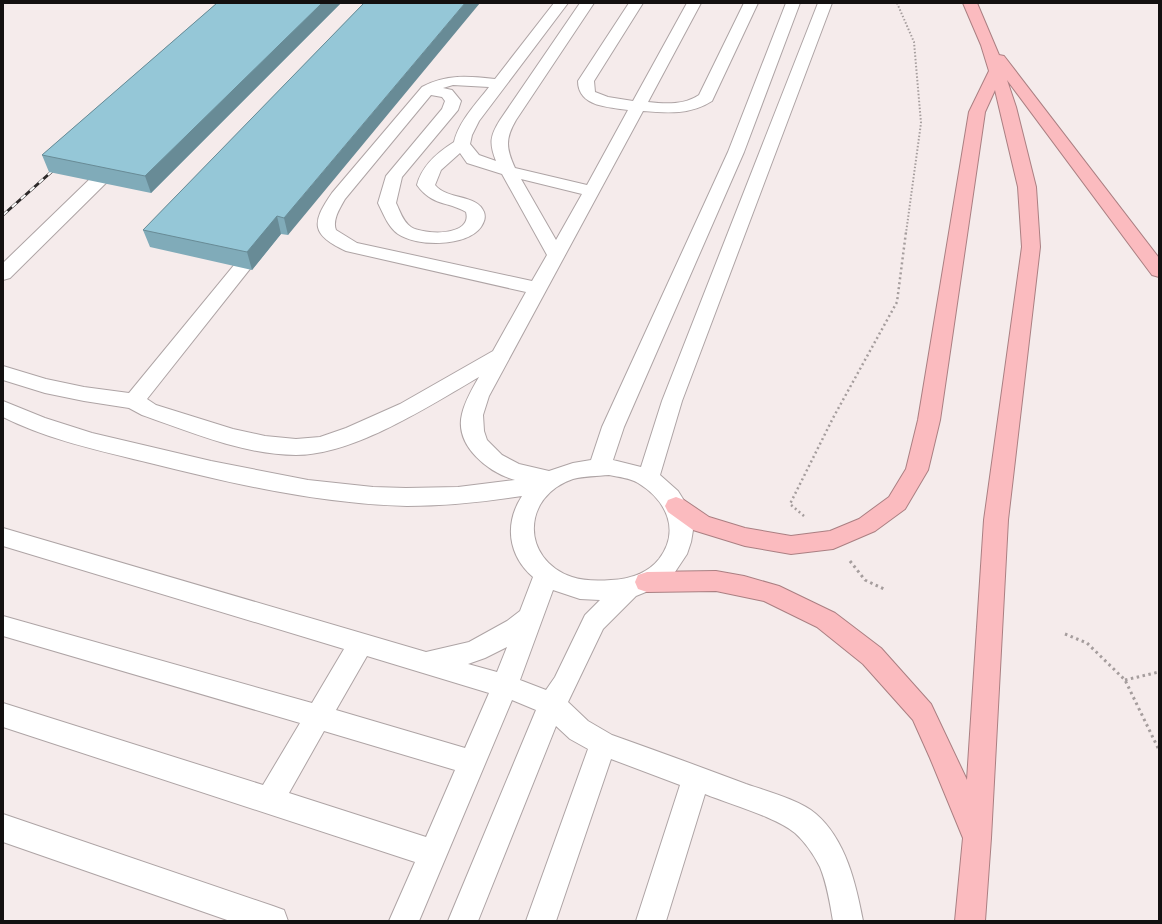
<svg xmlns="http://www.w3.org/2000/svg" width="1162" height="924" font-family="'Roboto Condensed',sans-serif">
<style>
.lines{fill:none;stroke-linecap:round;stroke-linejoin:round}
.minor-casing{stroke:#aea4a5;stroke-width:2}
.highway-casing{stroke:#aa7f82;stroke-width:2}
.path-far2{stroke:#a59d9d;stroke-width:2;stroke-dasharray:1.5 2;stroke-linecap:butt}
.path-far1{stroke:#a59d9d;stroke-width:2.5;stroke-dasharray:2 3;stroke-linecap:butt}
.path{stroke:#a59d9d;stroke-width:3;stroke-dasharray:2.5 3.5;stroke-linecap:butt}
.minor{fill:#fff;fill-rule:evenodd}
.highway{fill:#fbbbbf;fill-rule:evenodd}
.rail-casing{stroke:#2d2929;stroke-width:3}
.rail{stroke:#fff;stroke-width:2;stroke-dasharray:6;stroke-linecap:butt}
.wall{fill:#80abb9}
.shaded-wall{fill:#688b96}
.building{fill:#95c7d7;stroke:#688b96}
</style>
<rect width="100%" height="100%" fill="#f5ebeb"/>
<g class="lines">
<g class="minor-casing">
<path id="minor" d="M554,3H568L479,121L472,135L470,144L479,155L496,161C489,143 490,136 500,120L580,3H594L516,120C505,139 506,148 515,168L587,185L628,110C609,107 578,107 578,81L629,3H643L594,81L595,92L608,97L633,101L687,3H701L648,102C666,104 684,105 699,95L744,3H758L712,101C691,115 667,113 643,111L489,396L483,415L484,431L487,440L502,455L519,464L549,471L573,463L591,460L602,427L728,152L786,3H800L744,152L624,427L613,460L641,467L662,401L818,3H832L682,401L660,475L678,491L688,507L692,518L693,530L691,542L687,554L671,578L658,587L636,596L603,629L568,702L588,721L612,735C657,751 701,767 746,784C766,791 800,800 816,814C846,840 856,884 863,921H833C830,903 827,884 820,867C814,855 805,842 795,833C776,817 729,804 705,794L666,921H636L680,785L611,759L556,921H526L588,749L570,739L556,726L478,921H448L536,710L512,700L419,921H389L415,862L3,727V703L263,785L300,723L3,636V616L312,703L344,649L3,546V528L426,652L469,642L507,621L520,611L533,577C508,555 504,524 522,496C484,502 446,506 407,506C320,504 234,484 150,463C101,451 49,440 3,417V401L45,418L92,433L211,461L308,480L373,487L406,488L458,487L515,480C489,473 454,446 462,414C465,401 472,389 479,377C429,406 354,455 296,455C244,455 191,432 142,415L129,408L84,401L45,393L3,380V366L46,379L84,387L129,393L253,242L259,240L265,242L268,246L265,250L147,399L156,405L233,429L265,436L296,439L320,437L346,428L400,404L493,351L526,292L346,251C311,235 311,223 332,193L422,87C446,74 469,76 495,79ZM453,85L489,87C476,104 459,121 454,142C438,152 422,165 417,185C432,206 447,201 466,212C473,237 424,235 411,227C403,222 400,211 396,203L402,177L458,110L461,101L452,90L443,88ZM431,95L442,97L445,101L442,109L386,176L378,203C383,213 388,227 398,234C417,247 467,247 481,227C484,222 486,218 484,212C477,194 447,200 435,185L441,170L460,153L467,163L502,174L547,255L532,281L357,243L336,230C332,220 340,208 345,199ZM521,179L582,194L556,240ZM609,475C619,477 630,478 638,483C666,500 681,530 659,559C647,574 629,579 611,580C598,581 584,581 572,577C520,559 522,496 573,479C584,476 597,476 609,475ZM553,590L580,599L600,600L585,615L555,677L546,690L520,680ZM507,647L497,672L468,664L485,658ZM367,656L489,693L465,748L336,710ZM324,731L455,770L426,837L289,793Z
M101,173L107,174L109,178L107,182L10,278L3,280V263L95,174Z
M3,814L273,906L284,910L288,921H230L3,842Z"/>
</g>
<g class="highway-casing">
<path id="highway" d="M963,3H977L999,55L1004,56L1159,258V277L1152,275L1007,80L1016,107L1036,187L1040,247L1008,520L991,838L985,921H955L963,838L930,758L913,720L863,664L817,627L764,601L716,591L647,592L638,589L635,582L638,575L647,572L716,571L744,576L779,586L835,613L881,648L931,704L967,780L984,520L1022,247L1018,187L995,90L985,112L940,420L928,470L905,509L875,531L833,549L791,554L745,546L693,530L668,512L665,506L668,500L676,497L684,500L709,517L745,528L791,536L830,531L859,519L889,497L906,469L918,420L969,112L989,71L981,45Z"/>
</g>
<path class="path-far2" d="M897,3L914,42L921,123L906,233"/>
<path class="path-far1" d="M804,516L790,504L833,418L897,302L906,232"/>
<path class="path" d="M850,561L865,580L886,590
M1065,634L1087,643L1125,680L1159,750
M1125,680L1159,672"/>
<use href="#minor" class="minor"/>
<use href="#highway" class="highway"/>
<g class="rail-casing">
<path id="rail" d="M3,215L58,166"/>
</g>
<use href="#rail" class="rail"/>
</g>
<path class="wall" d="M217,3H341L151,193L49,172L42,155Z
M364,3L288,235L281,234L252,270L150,247L143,230Z"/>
<path class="shaded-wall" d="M322,3H341L151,193L145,176Z
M465,3H480L288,235L284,218Z
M277,216L281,234L252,270L247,252Z"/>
<path class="building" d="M217,3H322L145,176L42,155Z
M364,3H465L284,218L277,216L247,252L143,230Z"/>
<rect width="1162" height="924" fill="none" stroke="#131010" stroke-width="8"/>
</svg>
